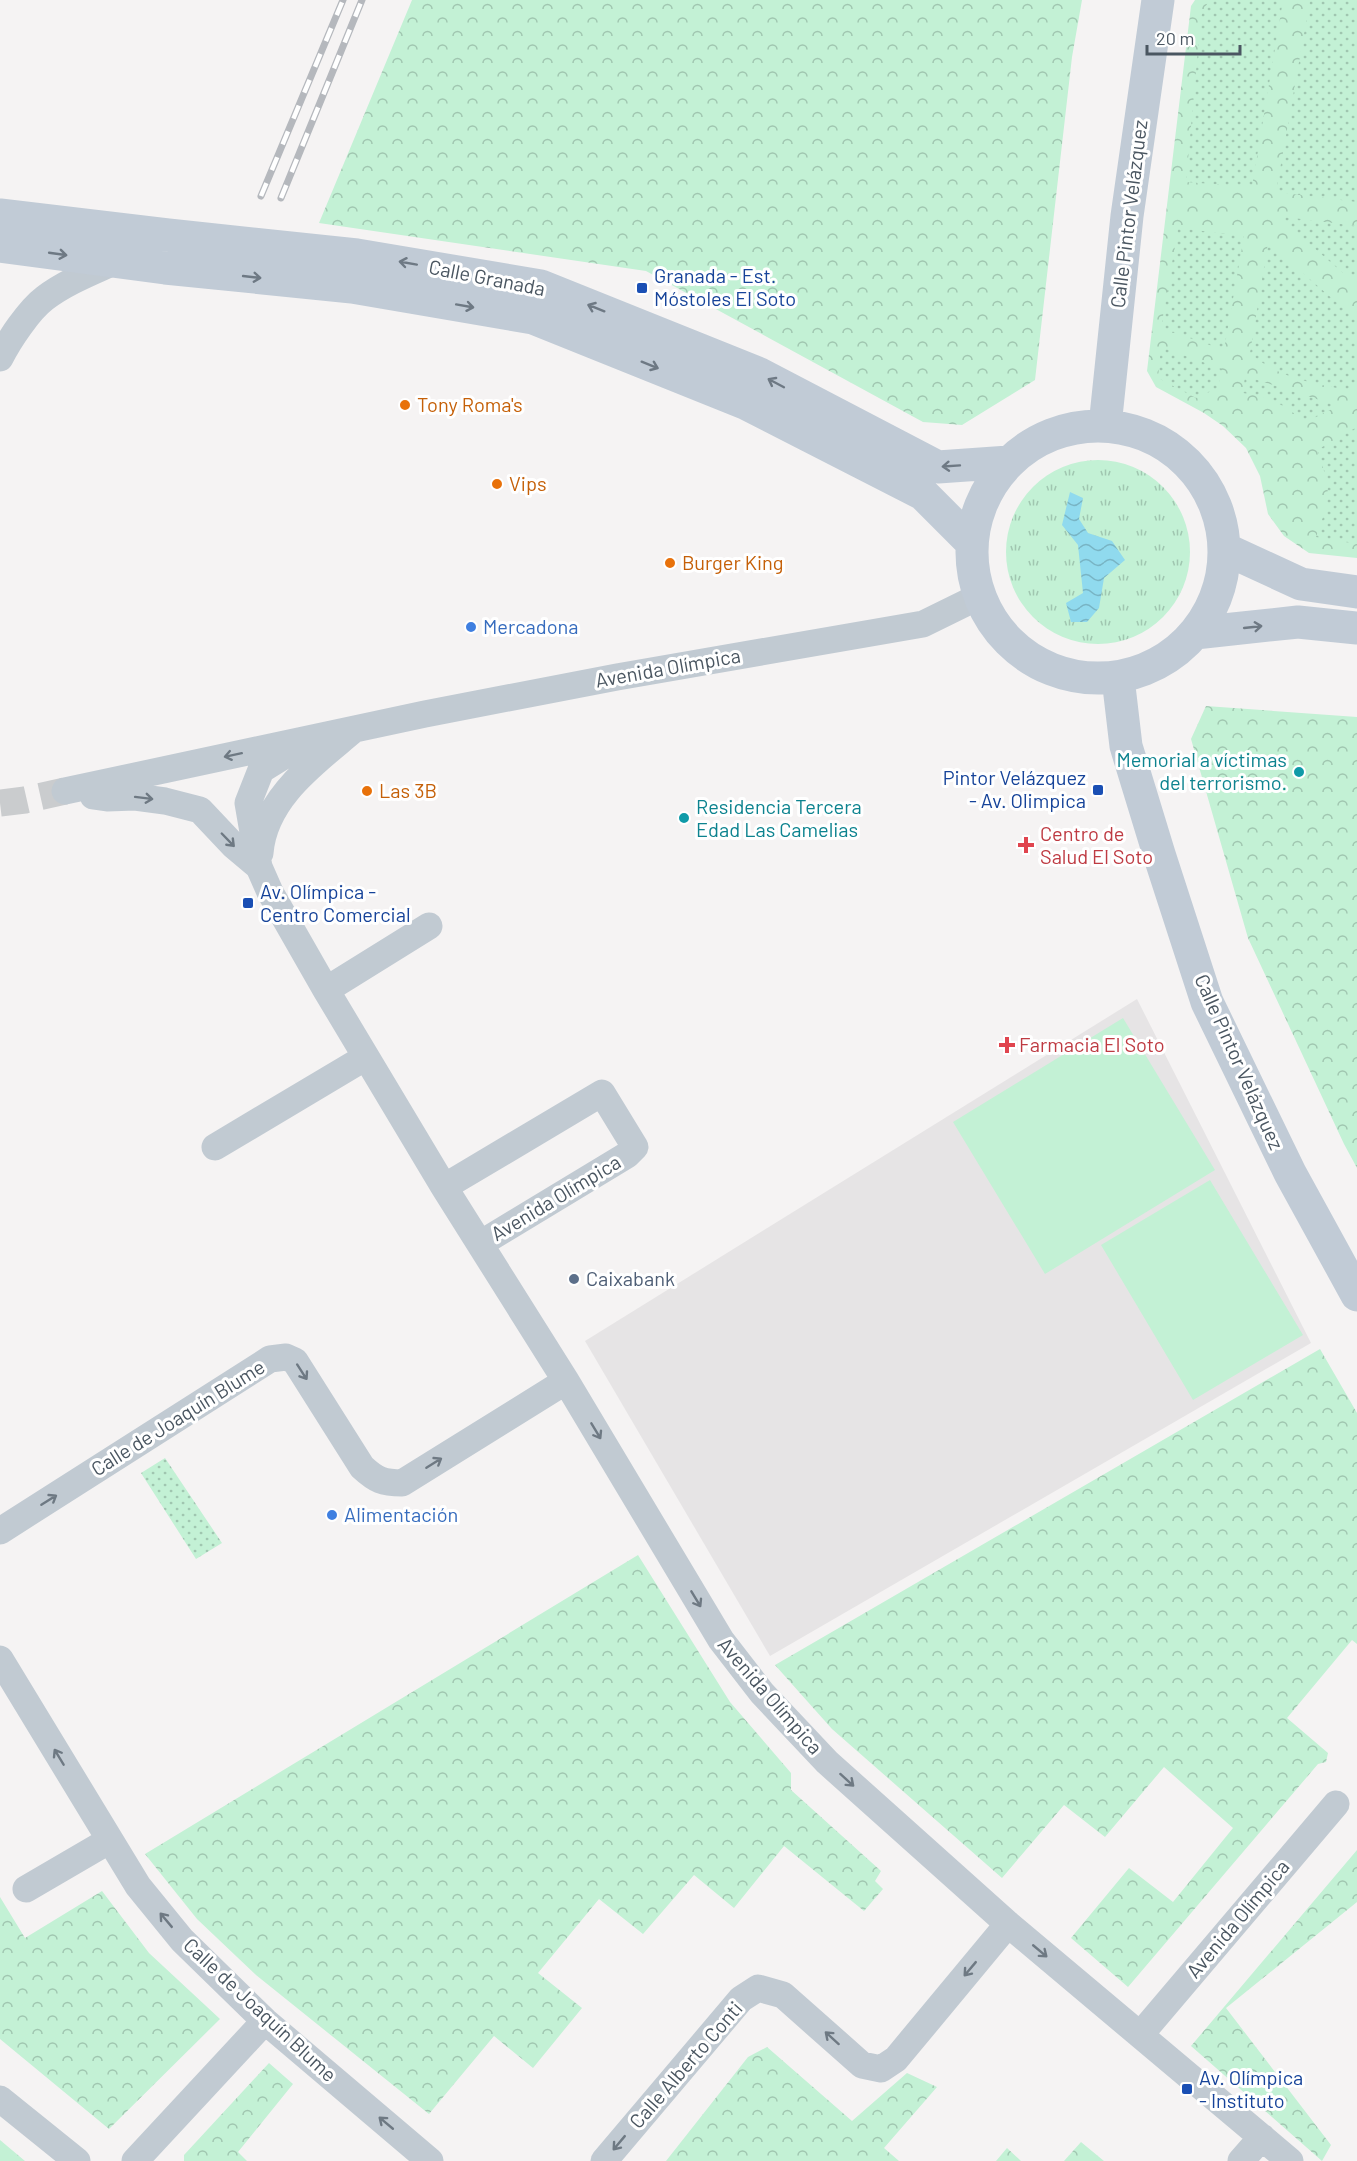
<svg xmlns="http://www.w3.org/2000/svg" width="1357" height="2161" font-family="Barlow,sans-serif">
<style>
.education{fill:#e6e4e5}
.grass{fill:url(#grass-tufts)}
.park{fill:url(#park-crowns)}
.garden{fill:url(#garden-dots)}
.pitch{fill:#c3f1d5}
.water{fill:url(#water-waves)}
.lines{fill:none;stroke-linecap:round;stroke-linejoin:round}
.street-tunnel{stroke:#caccce;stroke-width:27;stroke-dasharray:27 14;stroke-linecap:butt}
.street{stroke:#c1cad2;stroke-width:27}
.secondary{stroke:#c1cbd6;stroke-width:33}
.rail-casing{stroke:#b5b8bd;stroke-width:7}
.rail{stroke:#fff;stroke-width:4.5;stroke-dasharray:14;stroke-linecap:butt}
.oneway{stroke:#6e7984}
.oneway2{stroke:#6e7983}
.transit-dot{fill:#1a4fb4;stroke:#fff;stroke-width:2}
.food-dot{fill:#e8710a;stroke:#fff;stroke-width:2}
.shop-dot{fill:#3f7fe0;stroke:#fff;stroke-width:2}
.culture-dot{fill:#0f9aa8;stroke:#fff;stroke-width:2}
.health-dot{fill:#e0444e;stroke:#fff;stroke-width:2}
.service-dot{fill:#5c6f8a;stroke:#fff;stroke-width:2}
.labels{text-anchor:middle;stroke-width:6;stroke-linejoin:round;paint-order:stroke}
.street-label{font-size:20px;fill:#4a5661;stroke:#fff}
.transit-label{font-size:20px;fill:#164399;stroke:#fff;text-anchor:start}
.food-label{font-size:20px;fill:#c56008;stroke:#fff;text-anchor:start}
.shop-label{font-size:20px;fill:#366cbe;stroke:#fff;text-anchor:start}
.culture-label{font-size:20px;fill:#0d838f;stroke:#fff;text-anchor:end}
.health-label{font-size:20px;fill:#be3a42;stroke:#fff;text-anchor:start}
.service-label{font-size:20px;fill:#4e5e75;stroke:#fff;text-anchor:start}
</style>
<defs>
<pattern id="grass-tufts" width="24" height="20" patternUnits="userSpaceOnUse" patternTransform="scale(1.5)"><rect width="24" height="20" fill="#c3f1d5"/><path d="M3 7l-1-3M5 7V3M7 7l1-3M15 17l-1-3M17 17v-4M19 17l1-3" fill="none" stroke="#a0c6b0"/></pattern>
<pattern id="park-crowns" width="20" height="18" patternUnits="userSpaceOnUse" patternTransform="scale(1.5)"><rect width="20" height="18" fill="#c3f1d5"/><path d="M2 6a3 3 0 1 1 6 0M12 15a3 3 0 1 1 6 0" fill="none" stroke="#a0c6b0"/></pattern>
<pattern id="garden-dots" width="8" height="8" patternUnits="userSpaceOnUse" patternTransform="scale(1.5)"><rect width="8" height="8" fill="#c3f1d5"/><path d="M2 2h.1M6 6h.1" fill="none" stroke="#a0c6b0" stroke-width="1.8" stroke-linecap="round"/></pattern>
<pattern id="water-waves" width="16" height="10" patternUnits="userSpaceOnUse" patternTransform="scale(1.5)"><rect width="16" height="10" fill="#90daee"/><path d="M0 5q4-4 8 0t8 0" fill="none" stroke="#78b4c4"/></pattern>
</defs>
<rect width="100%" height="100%" fill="#f5f3f3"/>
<path class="education" d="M1137,999L1311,1343L770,1656L585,1341Z"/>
<path class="grass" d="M1006 552a92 92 0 1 1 184 0a92 92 0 1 1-184 0Z"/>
<path class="park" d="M412,0H1082L1072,57L1035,380L962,425L923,422L646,271L319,223Z
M1195,0H1357V558L1309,553L1284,536L1268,514L1260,476L1246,448L1223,426L1204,413L1156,387L1147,371L1191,6Z
M1206,706L1357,717V1168L1344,1144L1248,938L1191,739Z
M1320,1349L1357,1413V1644L1352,1640L1287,1718L1328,1753L1326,1762L1318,1764L1128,1987L1071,1938L1129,1868L1173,1902L1233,1828L1164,1767L1105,1837L1064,1805L1002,1878L832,1729L775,1665Z
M638,1555L730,1702L791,1773V1790L881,1871L875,1881L883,1889L864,1911L784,1846L734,1908L694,1875L643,1934L599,1899L538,1973L582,2008L533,2068L494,2036L429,2114L256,1975L197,1919L145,1854Z
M1357,1850V1902L1226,2008L1331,2145L1322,2161L1191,2046Z
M102,1891L149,1953L220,2019L109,2129L0,2039V1897L25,1938Z
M767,2047L852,2121L907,2073L937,2087L884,2148L899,2161H666L748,2057Z
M269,2063L293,2084L238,2152L247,2161H184V2155Z
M0,2140L25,2161H0Z
M1081,2142L1104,2161H1064Z
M1007,2148L1021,2161H996Z"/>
<path class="garden" d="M1209,0H1283L1252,187L1186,182L1201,16Z
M1310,0H1357V202L1276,192Z
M1277,216L1357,226V285Z
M1178,228L1244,236L1224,350L1161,328Z
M1268,243L1357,320V387L1352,391C1316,384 1277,378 1250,353Z
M1161,347L1222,369L1218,388L1196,398L1158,378Z
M1245,376L1338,406L1306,422C1284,405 1270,396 1243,393Z
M1357,427V544L1316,537C1331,496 1332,491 1317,450Z
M165,1458L222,1543L196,1559L141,1473Z"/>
<path class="pitch" d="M1123,1018L1215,1170L1045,1274L953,1122Z
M1210,1180L1303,1335L1193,1400L1101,1245Z"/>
<path class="water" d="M1070,492L1083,498L1079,519L1088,533L1112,541L1125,560L1104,578L1099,608L1087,622H1071L1066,603L1083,593L1078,545L1062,525Z"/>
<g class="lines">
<path class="street-tunnel" d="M0,803L25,800L65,791"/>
<path class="street" d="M0,358C9,340 29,310 45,298C66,282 92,272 116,261
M311,739L261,770L248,803L259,867L270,892L326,990L444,1187L566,1381L721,1640L762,1693L827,1762L1008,1924L1290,2161
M65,791L425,714L617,677L923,624L980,596
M93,796L107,798L135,797L165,801L200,810L234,846L259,867
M260,853C264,799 313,764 351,732
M326,990L429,926
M215,1147L366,1057
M444,1187L602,1093L635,1147L627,1155L480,1244
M0,1531L270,1359L286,1357L295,1361L362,1467C376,1480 383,1483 402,1483L566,1381
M0,1659L138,1886L182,1940L265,2021L430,2161
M26,1889L110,1840
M1140,2035L1336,1804
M0,2099L77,2161
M135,2161L265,2021
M604,2161L741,1999L758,1988L783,1995L862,2065L881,2069L896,2059L1008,1924
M1241,2161L1262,2137"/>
<path class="secondary" d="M0,215L168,235L357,255L541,286L760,374L938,467L1009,462
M0,246L165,268L352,287L533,318L747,404L923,494L972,543
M1105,426L1127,216L1158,0
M972 552a126 126 0 1 1 252 0a126 126 0 1 1-252 0Z
M1225,549L1301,584L1357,592
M1195,633L1298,622L1357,628
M1118,678L1126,746L1159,854L1207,1002L1290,1173L1357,1295"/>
<g class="rail-casing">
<path id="rail" d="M261,196L343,0
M281,198L362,0"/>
</g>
<use href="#rail" class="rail"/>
</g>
<defs><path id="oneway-shaft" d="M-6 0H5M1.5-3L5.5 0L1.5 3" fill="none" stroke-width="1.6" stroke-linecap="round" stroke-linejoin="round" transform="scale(1.5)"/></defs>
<g class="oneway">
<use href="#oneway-shaft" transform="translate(58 254) rotate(8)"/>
<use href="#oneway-shaft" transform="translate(408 263) rotate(-170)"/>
<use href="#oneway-shaft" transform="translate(252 277) rotate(6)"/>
<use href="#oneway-shaft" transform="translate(465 306) rotate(10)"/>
<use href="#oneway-shaft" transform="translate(596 308) rotate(-158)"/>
<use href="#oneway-shaft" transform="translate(650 365) rotate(22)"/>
<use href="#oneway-shaft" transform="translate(776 383) rotate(-152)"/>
<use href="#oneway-shaft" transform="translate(951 466) rotate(176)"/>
<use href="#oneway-shaft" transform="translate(1253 627) rotate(-6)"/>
</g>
<g class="oneway2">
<use href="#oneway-shaft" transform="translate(233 755) rotate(168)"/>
<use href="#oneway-shaft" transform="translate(144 798) rotate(7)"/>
<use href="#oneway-shaft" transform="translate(228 840) rotate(46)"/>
<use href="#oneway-shaft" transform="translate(302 1372) rotate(57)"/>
<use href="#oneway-shaft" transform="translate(596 1431) rotate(59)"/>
<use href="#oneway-shaft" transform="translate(434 1463) rotate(-32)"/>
<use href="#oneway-shaft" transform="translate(49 1500) rotate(-32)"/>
<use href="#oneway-shaft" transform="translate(696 1599) rotate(59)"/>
<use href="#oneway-shaft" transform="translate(59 1757) rotate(-121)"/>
<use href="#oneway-shaft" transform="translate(847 1780) rotate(42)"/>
<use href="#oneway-shaft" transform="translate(166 1920) rotate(-130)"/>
<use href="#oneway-shaft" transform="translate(1040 1951) rotate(40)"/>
<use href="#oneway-shaft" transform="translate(970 1969) rotate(130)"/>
<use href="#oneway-shaft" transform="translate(832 2038) rotate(-138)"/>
<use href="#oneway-shaft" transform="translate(386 2123) rotate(-140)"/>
<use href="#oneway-shaft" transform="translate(619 2143) rotate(130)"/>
</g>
<g class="transit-dot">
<rect x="636" y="282" width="12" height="12" rx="3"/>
<rect x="1092" y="784" width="12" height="12" rx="3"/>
<rect x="242" y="897" width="12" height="12" rx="3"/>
<rect x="1181" y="2083" width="12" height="12" rx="3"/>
</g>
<g class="food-dot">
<circle cx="405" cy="405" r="6"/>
<circle cx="497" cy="484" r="6"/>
<circle cx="670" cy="563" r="6"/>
<circle cx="367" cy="791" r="6"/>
</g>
<g class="shop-dot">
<circle cx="471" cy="627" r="6"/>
<circle cx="332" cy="1515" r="6"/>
</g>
<g class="culture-dot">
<circle cx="1299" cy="772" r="6"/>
<circle cx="684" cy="818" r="6"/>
</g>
<g class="health-dot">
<path d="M1023 836h6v6h6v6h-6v6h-6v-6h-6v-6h6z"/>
<path d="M1004 1036h6v6h6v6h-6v6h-6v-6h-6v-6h6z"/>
</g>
<circle class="service-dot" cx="574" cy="1279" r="6"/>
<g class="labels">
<g class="street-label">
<text transform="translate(1129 214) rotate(-83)" y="7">Calle Pintor Velázquez</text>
<text transform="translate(487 278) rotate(11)" y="7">Calle Granada</text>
<text transform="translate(668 668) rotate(-10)" y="7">Avenida Olímpica</text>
<text transform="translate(1239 1062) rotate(66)" y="7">Calle Pintor Velázquez</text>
<text transform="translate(556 1198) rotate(-31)" y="7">Avenida Olímpica</text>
<text transform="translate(178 1418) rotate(-32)" y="7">Calle de Joaquín Blume</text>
<text transform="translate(770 1696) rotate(49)" y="7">Avenida Olímpica</text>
<text transform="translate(1238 1919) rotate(-50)" y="7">Avenida Olímpica</text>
<text transform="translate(260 2010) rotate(43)" y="7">Calle de Joaquín Blume</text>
<text transform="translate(686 2065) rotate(-49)" y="7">Calle Alberto Conti</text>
</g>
<g class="transit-label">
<text x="654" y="283">Granada - Est.<tspan x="654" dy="23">Móstoles El Soto</tspan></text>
<text x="1086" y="785" text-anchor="end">Pintor Velázquez<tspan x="1086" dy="23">- Av. Olimpica</tspan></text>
<text x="260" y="899">Av. Olímpica -<tspan x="260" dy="23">Centro Comercial</tspan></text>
<text x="1199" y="2085">Av. Olímpica<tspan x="1199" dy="23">- Instituto</tspan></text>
</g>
<g class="food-label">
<text x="417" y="412">Tony Roma's</text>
<text x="509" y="491">Vips</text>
<text x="682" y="570">Burger King</text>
<text x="379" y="798">Las 3B</text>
</g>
<g class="shop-label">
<text x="483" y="634">Mercadona</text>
<text x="344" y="1522">Alimentación</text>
</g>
<g class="culture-label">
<text x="1287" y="767">Memorial a víctimas<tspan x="1287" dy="23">del terrorismo.</tspan></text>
<text x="696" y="814" text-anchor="start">Residencia Tercera<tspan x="696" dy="23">Edad Las Camelias</tspan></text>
</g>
<g class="health-label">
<text x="1040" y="841">Centro de<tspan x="1040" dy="23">Salud El Soto</tspan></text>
<text x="1019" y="1052">Farmacia El Soto</text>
</g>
<g class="service-label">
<text x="586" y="1286">Caixabank</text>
</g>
</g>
<path d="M1147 45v9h93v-9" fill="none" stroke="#4a5661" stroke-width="3"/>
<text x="1156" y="45" font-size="18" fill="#4a5661" stroke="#ffffff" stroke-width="4.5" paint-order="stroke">20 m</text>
</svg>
